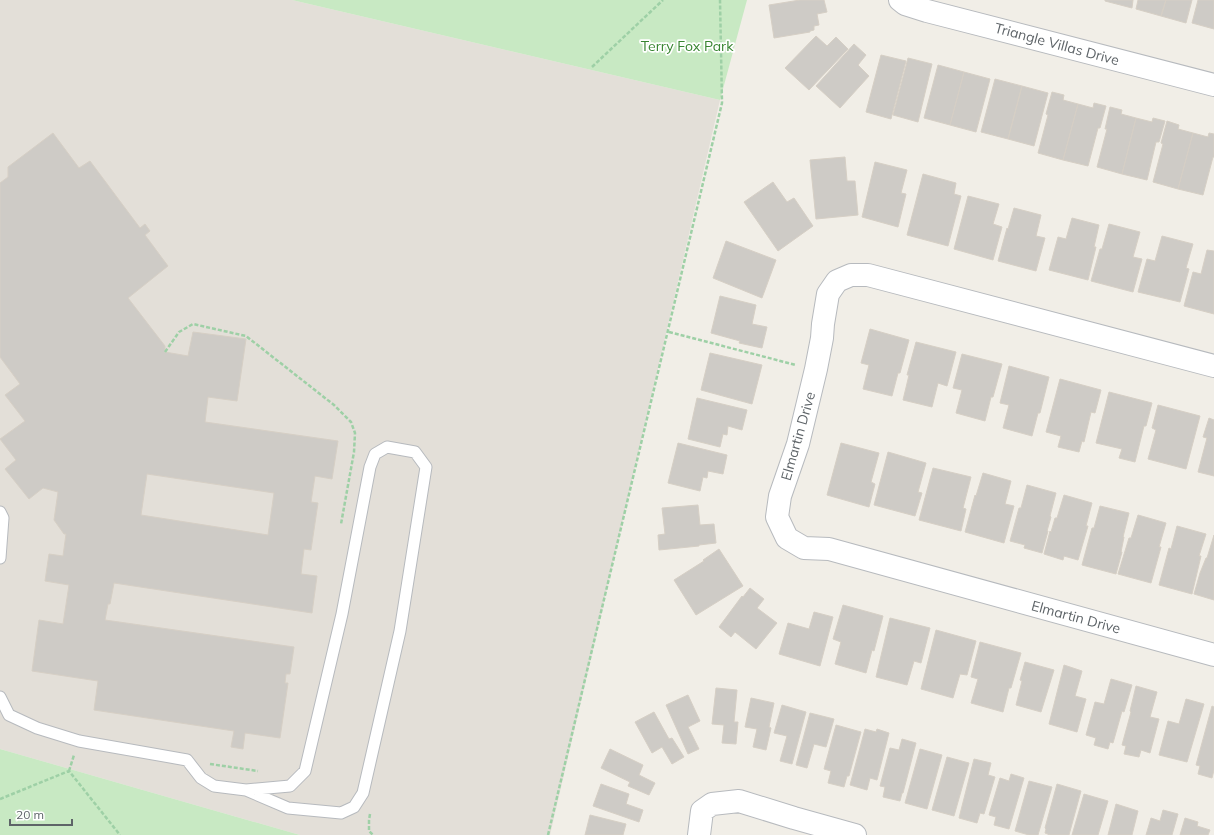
<svg xmlns="http://www.w3.org/2000/svg" width="1214" height="835" font-family="Mulish,sans-serif">
<style>
.education{fill:#e3dfd8}
.green{fill:#c8e9c3}
.building{fill:#cecbc6;stroke:#d6cfc5;fill-rule:evenodd}
.lines{fill:none;stroke-linecap:round;stroke-linejoin:round}
.service-casing{stroke:#b7babe;stroke-width:13}
.minor-casing{stroke:#b7babe;stroke-width:24}
.path{stroke:#9ed0a6;stroke-width:2.5;stroke-dasharray:4 2;stroke-linecap:butt}
.service{stroke:#fff;stroke-width:11}
.minor{stroke:#fff;stroke-width:22}
.labels{text-anchor:middle;stroke-width:3.5;stroke-linejoin:round;paint-order:stroke}
.street-label{font-size:14px;fill:#5e6468;stroke:#fff}
.park-label{font-size:14px;fill:#378430;stroke:#fff}
</style>
<rect width="100%" height="100%" fill="#f1eee7"/>
<path class="education" d="M0,0H292L720,100L550,835H300L0,749Z"/>
<path class="green" d="M292,0H747L720,100Z
M0,749L300,835H0Z"/>
<path class="building" d="M800,0H824L827,12L817,14L819,25L814,26V30L810,31V32L774,38L769,5Z
M1105,0H1133L1132,8L1105,1Z
M1138,0H1166L1161,16L1136,9Z
M1166,0H1192L1186,23L1161,16Z
M1198,0H1214V29L1192,23Z
M816,36L827,46L836,37L848,49L809,90L785,68Z
M854,44L866,55L858,65L869,76L840,108L816,86Z
M881,55L906,61L891,119L866,112Z
M908,58L932,64L918,122L893,115Z
M938,65L964,72L950,125L924,118Z
M964,72L990,79L976,132L950,125Z
M995,79L1022,86L1008,139L981,132Z
M1022,86L1048,93L1034,146L1008,139Z
M1052,92L1064,95L1063,100L1078,104L1063,160L1038,153L1048,115L1046,114Z
M1094,103L1106,106L1100,128H1098L1088,166L1063,160L1078,104L1093,108Z
M1110,107L1122,110L1121,114L1136,118L1122,174L1097,167L1107,129H1105Z
M1136,118L1152,122L1153,118L1165,121L1159,142H1156L1147,180L1122,174Z
M1167,121L1179,125L1178,129L1193,133L1178,189L1153,182L1163,144L1161,143Z
M53,133L79,168L90,161L140,228L145,224L150,231L145,235L168,266L128,298L165,346V352L188,356L193,332L246,339L237,401L208,397L205,422L338,441L332,479L315,476L311,502L318,503L311,550L304,549L301,574L317,576L312,613L114,583L110,604H108L105,620L294,647L290,674H286L285,683H288L280,738L245,733L243,749L231,747L234,731L94,710L98,681L32,671L39,620L63,624L69,585L45,581L49,554L63,556L66,534H64L54,520L58,492L43,488L29,499L5,469L16,460L0,439L25,421L5,395L20,384L0,357V183L8,177V167ZM147,474L274,493L268,535L141,515Z
M1193,133L1208,137L1209,133L1214,134V157H1213L1203,195L1178,189Z
M845,157L847,181H855L858,215L816,219L810,160Z
M875,162L907,170L901,193L906,194L898,227L862,217Z
M923,174L956,183L954,194L961,196L948,246L907,235Z
M773,182L787,202L794,198L813,226L778,251L744,202Z
M968,196L999,204L993,224L1002,227L993,260L954,249Z
M1014,208L1041,215L1036,236L1045,238L1036,271L998,261L1007,228L1008,229Z
M1072,218L1099,225L1094,247H1096L1088,280L1049,270L1058,237L1066,239Z
M1109,224L1140,232L1133,257L1142,259L1133,292L1091,281L1100,249H1102Z
M1162,236L1193,244L1186,268L1189,269L1180,302L1138,292L1147,259L1155,261Z
M726,241L776,260L762,298L713,278Z
M1207,250L1214,251V314L1184,306L1193,272L1201,274Z
M720,296L756,305L752,324L767,327L762,348L739,343L740,341L711,333Z
M870,329L909,340L900,373H898L892,396L863,389L869,365L861,363Z
M916,342L956,352L947,386L938,383L932,407L903,400L909,375H907Z
M710,353L762,365L752,404L701,390Z
M962,354L1002,364L993,397H991L985,421L956,413L962,390L953,388Z
M1009,366L1049,377L1040,413H1038L1032,436L1003,428L1009,405L1000,403Z
M1060,379L1101,390L1095,413L1091,412L1084,442L1082,441L1079,452L1058,447L1061,436L1046,432Z
M1109,392L1152,403L1146,426H1144L1135,462L1119,458L1122,449L1096,443Z
M697,398L747,410L742,430L728,426L727,435L723,434L720,447L688,439Z
M1158,405L1200,416L1186,469L1148,459L1156,430L1152,428Z
M1209,418L1214,420V476L1198,472L1207,438L1203,437Z
M678,443L727,455L723,474L708,471L707,478L703,477L700,491L668,483Z
M841,443L879,453L871,482L875,484L869,507L827,495Z
M888,452L926,463L918,492L922,493L915,516L874,505Z
M933,468L971,477L963,508L966,509L961,531L919,520Z
M983,473L1011,481L1005,504L1014,506L1004,543L965,532L975,495L976,496Z
M1027,485L1056,493L1050,516L1051,517L1047,531H1048L1042,553L1024,548L1025,545L1010,541L1019,508H1021Z
M1064,495L1092,503L1086,526H1088L1078,560L1064,556L1063,560L1044,554L1050,531L1051,532L1055,518H1057Z
M698,505L700,525L714,524L716,543L699,545V546L659,550L658,535L665,534L662,508Z
M1100,506L1129,513L1123,537H1124L1121,552H1122L1116,574L1082,565L1092,528H1094Z
M1138,515L1166,523L1159,547H1161L1151,583L1118,574L1129,538H1131Z
M1177,526L1206,534L1199,556H1201L1192,594L1159,585L1169,548L1171,549Z
M1214,535V600L1194,594L1200,573L1206,558H1207Z
M719,549L743,586L696,615L674,580L704,561L703,560Z
M750,588L764,599L757,608L777,623L756,649L735,632L731,637L719,627L742,596L743,597Z
M843,605L883,616L874,651L872,650L866,673L835,664L841,642L833,639Z
M814,612L833,617L820,666L779,654L788,623L809,629Z
M890,618L930,628L921,663L914,661L907,685L876,677Z
M936,630L976,641L967,675L960,674L953,698L921,689Z
M980,642L1021,653L1011,688H1009L1003,712L971,703L978,679L971,677Z
M1025,662L1054,670L1041,712L1016,705L1022,681L1020,680Z
M1064,665L1082,671L1075,696L1086,699L1077,732L1049,724Z
M1111,679L1132,685L1124,712L1122,711L1113,743L1110,742L1108,749L1094,745L1096,738L1086,735L1095,702L1104,704Z
M1136,686L1157,692L1150,717L1159,719L1150,753L1141,750L1139,757L1124,754L1126,746L1122,745L1131,712L1130,711Z
M716,688L737,690L734,722H738L736,744L722,743L724,725L712,724Z
M688,695L700,721L688,727L699,749L688,754L666,705Z
M751,698L774,703L769,727L771,728L766,750L753,747L757,729L745,727Z
M1186,699L1204,704L1187,762L1159,755L1168,721L1179,724Z
M782,705L806,712L792,764L780,761L787,736L774,733Z
M1212,706L1214,707V770L1212,778L1198,774L1200,766L1196,765Z
M654,712L669,739L672,738L684,757L672,764L662,747L652,753L635,722Z
M810,713L834,719L826,747L814,744L807,768L796,765Z
M836,725L861,732L849,776H847L844,787L828,783L831,771L824,769Z
M865,729L876,732L877,729L889,733L877,780L870,778L867,790L850,785Z
M902,739L916,743L903,793H902L900,801L883,797L885,787L880,786L890,748L899,750Z
M610,749L643,765L639,775L655,783L649,795L628,786L630,782L601,768Z
M920,749L942,755L927,809L905,803Z
M947,757L969,763L954,816L932,810Z
M974,759L991,763L988,775L995,777L984,814L980,813L977,823L959,818Z
M1011,774L1024,778L1009,829L994,825L996,817L989,815L1000,778L1009,781Z
M1029,781L1052,787L1038,835H1029L1015,831Z
M601,784L629,794L626,804L643,810L639,822L593,806Z
M1057,784L1081,791L1069,835H1050L1045,833L1046,829L1045,828Z
M1084,794L1108,801L1098,835H1072Z
M1116,804L1138,811L1132,835H1108Z
M1163,810L1178,814L1172,835H1146L1151,818L1160,821Z
M590,815L626,824L623,835H585Z
M1185,818L1198,822L1197,826L1210,830L1208,835H1180Z"/>
<g class="lines">
<g class="service-casing">
<path id="service" d="M387,447L415,452L426,467L400,631L363,793L354,807L341,813L288,808L246,790L290,786L305,771L342,614L370,467L375,454Z
M0,512L3,518L0,558
M0,697L9,715L37,728L79,741L187,760L201,778L214,786L246,790"/>
</g>
<g class="minor-casing">
<path id="minor" d="M900,0L905,4L927,11L1214,85
M1214,366L868,275H851L837,281L828,294L823,324L822,338L816,369L798,444L780,496L777,517L787,538L804,548L829,549L1214,655
M699,835L702,811L712,804L739,801L794,818L855,835"/>
</g>
<path class="path" d="M592,67L663,0
M669,332L796,365
M165,352L179,332L193,324L246,336L334,405L351,422L355,433L354,452L341,524
M210,764L258,771
M69,771L74,755
M0,799L69,771L120,835
M370,814L369,820V831L373,835
M548,835L722,103L720,0"/>
<use href="#service" class="service"/>
<use href="#minor" class="minor"/>
</g>
<g class="labels">
<g class="street-label">
<text transform="translate(1057 44) rotate(15)" y="5">Triangle Villas Drive</text>
<text transform="translate(798 436) rotate(-74)" y="5">Elmartin Drive</text>
<text transform="translate(1076 617) rotate(15)" y="5">Elmartin Drive</text>
</g>
<g class="park-label">
<text x="687" y="51">Terry Fox Park</text>
</g>
</g>
<path d="M10 819v6h62v-6" fill="none" stroke="#5e6468" stroke-width="2"/>
<text x="16" y="819" font-size="12" fill="#5e6468" stroke="#ffffff" stroke-width="3" paint-order="stroke">20 m</text>
</svg>
